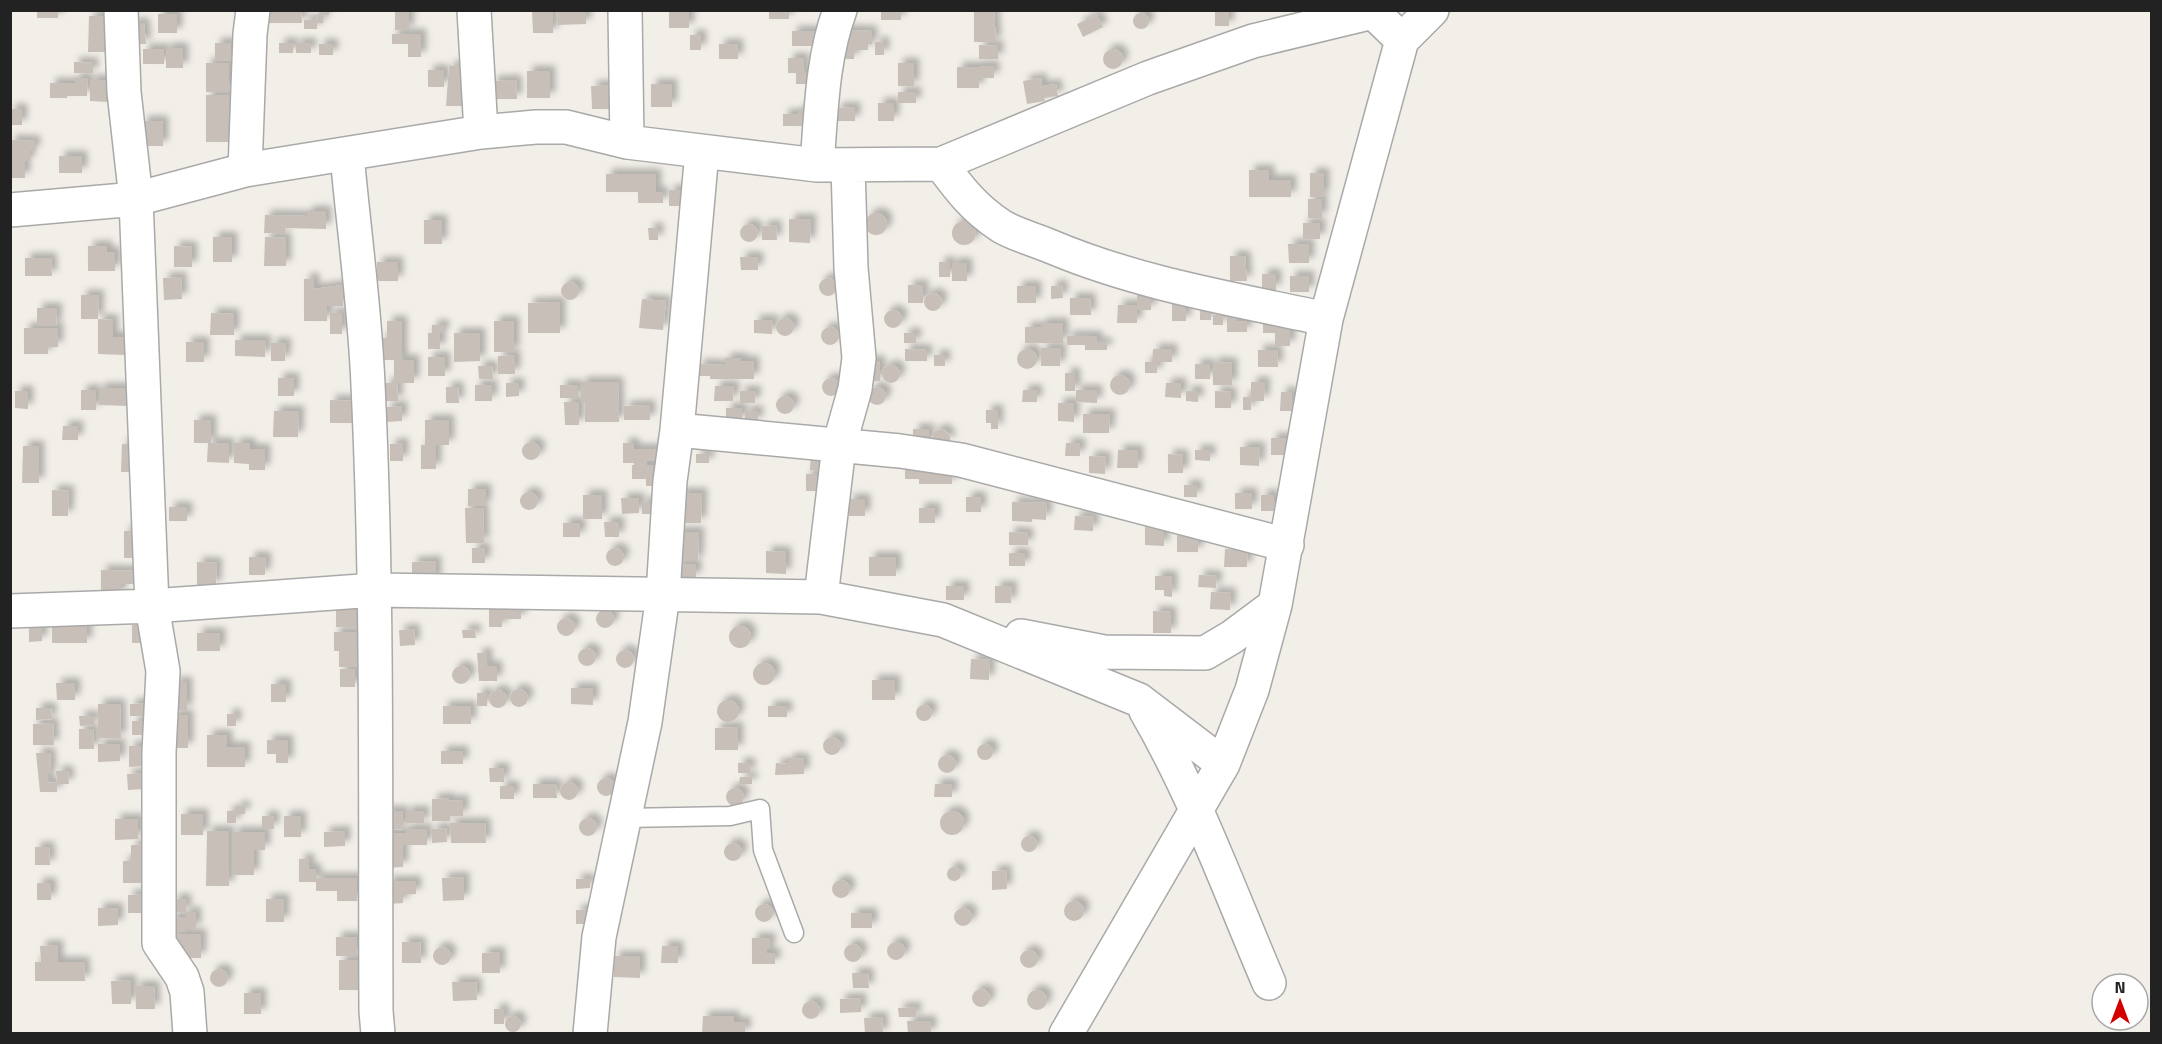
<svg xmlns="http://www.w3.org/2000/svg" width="2162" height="1044" font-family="'Titillium Web',sans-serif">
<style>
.building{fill:#c7bfb8;filter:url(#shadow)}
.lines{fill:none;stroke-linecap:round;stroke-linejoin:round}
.service-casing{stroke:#a9a9a9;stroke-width:21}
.minor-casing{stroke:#a9a9a9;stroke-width:36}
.service{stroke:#fff;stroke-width:18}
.minor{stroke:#fff;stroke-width:33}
</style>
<defs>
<filter id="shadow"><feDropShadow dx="5.5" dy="-5.5" stdDeviation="3" flood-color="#0004"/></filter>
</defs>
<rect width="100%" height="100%" fill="#f2efe9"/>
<path class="building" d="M37,10H58V18H37Z
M261,10H301L302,23H261Z
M319,10H329V15H323V23H317V29H304V20H317L316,15H319Z
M532,10H553V33H533Z
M558,10H586V24L558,25Z
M669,10H689V28H669Z
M769,10H789V19H769Z
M881,10H901V20H881Z
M974,10H994L996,42H974Z
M1215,10H1229V26H1215Z
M395,12H409V30H395Z
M1133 21a8 8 0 1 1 16 0a8 8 0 1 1-16 0Z
M158,14H177V33H158Z
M1097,15L1103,27L1083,37L1077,24Z
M89,16H109L107,52H88Z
M131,23H144L146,44H131Z
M839,30L872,31V44H868V50H855L854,59H835Z
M792,31H820V46H792Z
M392,34H421V57H408V44H392Z
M690,35H701V50H690Z
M875,42H884V55H875Z
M215,43H231V61H215Z
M279,43H293V53H279Z
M296,43H311V53H296Z
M319,44H333V55H319Z
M719,44H738V59H719Z
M979,45L998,46V59H979Z
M166,48H183V68H166Z
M1103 59a10 10 0 1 1 20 0a10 10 0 1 1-20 0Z
M143,49H164V64H143Z
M788,58H804V73H811V84H796V73H788Z
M74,62L93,63V73H74Z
M206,63H229V92H206Z
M898,63H914V86H898Z
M449,66H469V106H446Z
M979,66H994V78H979V88H957V67H979Z
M428,70H444V87H428Z
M527,71H550V98H527Z
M75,78H88L87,96H67V98H50V83H75Z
M1041,78L1042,86L1056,84L1058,96L1044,98L1045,101L1027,104L1023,81Z
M90,80H109V102L90,101Z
M516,80L517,99H492V81Z
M651,84H672V107H651Z
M610,85V109H592L591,86Z
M898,92H916V103H898Z
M206,95H233V142H206Z
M878,103H894V121H878Z
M855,107V121H836V108Z
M10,109H22V125H10Z
M798,110H812V126H783V114H798Z
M142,121H163V146H142Z
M10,140L35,141V151H30V161H25V178H10Z
M59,156H82V173H59Z
M1249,170H1269V180H1291V197H1249Z
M1310,173H1324V197H1310Z
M606,174H656V192H663V203H638V192H606Z
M669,190H684V206H669Z
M1308,199H1322V218H1308Z
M307,211H326V229L285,228V233H264L265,215L307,216Z
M865 224a11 11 0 1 1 22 0a11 11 0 1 1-22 0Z
M789,219H811L810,243L789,242Z
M424,220H442V244H424Z
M952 233a12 12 0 1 1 24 0a12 12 0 1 1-24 0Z
M1303,223H1320V239H1303Z
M740 233a9 9 0 1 1 18 0a9 9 0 1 1-18 0Z
M776,225L777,240H762V226Z
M648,228H658V240H649Z
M213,237H232V262H213Z
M265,237L286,238V266H264Z
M1288,244H1309V263H1289Z
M88,246H107V252H115V271H88Z
M174,246L192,247V267H174Z
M1230,256H1245L1247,281H1230Z
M740,257H758V270H741Z
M25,258H51L52,276H25Z
M377,262H398V281H377Z
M939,262H950V277H939Z
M952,263H967V281H952Z
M1262,274H1276V290H1262Z
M1290,276H1309V292H1290Z
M181,277L182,299L164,300L163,278Z
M819 287a9 9 0 1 1 18 0a9 9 0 1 1-18 0Z
M314,278V289L343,285V306H327V321H304V279Z
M561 291a9 9 0 1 1 18 0a9 9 0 1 1-18 0Z
M908,285H923V303H908Z
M1062,285L1063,298L1051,299V286Z
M1017,286H1036V303H1017Z
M1137,291L1151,292V310H1137V323H1117L1118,305H1137Z
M924 302a9 9 0 1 1 18 0a9 9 0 1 1-18 0Z
M81,295H99L98,319H81Z
M1070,298H1090L1091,315H1070Z
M642,299L666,301L663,330L639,328Z
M560,302V333H528V303Z
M1172,304H1186V321H1172Z
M37,308H57L56,326H37Z
M884 319a9 9 0 1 1 18 0a9 9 0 1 1-18 0Z
M1200,310H1211V320H1200Z
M211,313L234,314V335H210Z
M330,313H342V334H330Z
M1213,315H1223V325H1213Z
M1227,315H1237V321H1247V332H1227Z
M776 327a9 9 0 1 1 18 0a9 9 0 1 1-18 0Z
M98,319L113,320V337H125V355L98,354Z
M754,320H773L772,334L754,333Z
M387,321H402V360H414V383H397L398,401H386L385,383H394V360H381V338H387Z
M494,321H514V352H494Z
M1041,323H1063V343H1025V327H1041Z
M1263,323H1290V346H1275V333H1263Z
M432,325H444V333H440V349H428V333H432Z
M821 336a9 9 0 1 1 18 0a9 9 0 1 1-18 0Z
M24,328H58V347H48V354H24Z
M454,333H480V361L454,362Z
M904,333H916V343H904Z
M1067,336H1097V343H1107V350H1085V345H1067Z
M235,340H266L265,357L235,356Z
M186,342H204V362H186Z
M271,343H286L285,361H271Z
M1041,348H1061L1060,366H1041Z
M1017 359a10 10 0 1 1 20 0a10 10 0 1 1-20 0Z
M905,349L927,350V361H905Z
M1153,349H1172V362H1157V373H1145V362H1152Z
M1258,350H1277L1278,367H1258Z
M515,355V374H498V356Z
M934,355H945V366H934Z
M428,357H445V376H428Z
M725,358H741V361H754V379H710V376H698V364L725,365Z
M862,361H880V381H863Z
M1213,362L1232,363V385H1213Z
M1195,364H1210V379H1195Z
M882 374a9 9 0 1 1 18 0a9 9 0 1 1-18 0Z
M478,366H492L493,379H479Z
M1065,373H1075V391H1065Z
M1110 385a10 10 0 1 1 20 0a10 10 0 1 1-20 0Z
M822 387a9 9 0 1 1 18 0a9 9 0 1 1-18 0Z
M278,378H294V396H278Z
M581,382H618L619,422H585V402H581Z
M1251,382H1265L1264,401H1251V410H1243V397H1251Z
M506,383H519V396L506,397Z
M1166,383H1181V398L1165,397Z
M475,385H492V401H475Z
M560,385H578V398H560Z
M715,386H734L733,401H714Z
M868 396a9 9 0 1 1 18 0a9 9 0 1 1-18 0Z
M446,387H458L459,403H446Z
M99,388H130V406L99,405Z
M81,390H96V410H81Z
M1023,390H1037V402H1022Z
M1076,390H1097V403L1076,402Z
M15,391H28V409L15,408Z
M740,391H756L755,403H740Z
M1186,391H1198V402L1186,401Z
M1215,391L1231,392V408H1215Z
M1281,392H1292V411H1280Z
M776 405a9 9 0 1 1 18 0a9 9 0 1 1-18 0Z
M330,400L356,401L355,423H330Z
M564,402H579V425H565Z
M1058,403H1074V422L1058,421Z
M650,405V420H624V406Z
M402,406V421L386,422V407Z
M726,408H742V421H726Z
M986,410H998V429H991V423H986Z
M274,411H299L298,437H273Z
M745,411H758V422H745Z
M1083,414H1110L1109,433H1083Z
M194,420H211V443H229V463L207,462L208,443H194Z
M425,420H449V445H436V469H421V445H425Z
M63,426H78V440H62Z
M913,429H929V445H913Z
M944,429L950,436V442L932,440L934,431Z
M1271,438H1288V455H1271Z
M522 451a9 9 0 1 1 18 0a9 9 0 1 1-18 0Z
M234,443H250V449H265V470H249V464L234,463Z
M403,443V461H390V444Z
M623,443H634V449H657V461H647V465H657V486H646V479H632V465H634V463H623Z
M1066,443H1080V456H1065Z
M122,444H139V472H121Z
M23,446H39V483H22Z
M1240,447H1260L1259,466L1240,465Z
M1118,450H1138V468H1117Z
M1195,450H1210V461L1195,460Z
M696,454H709V463H696Z
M811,454H830V470H810Z
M1168,454L1183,455V473H1168Z
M1089,456L1106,457L1105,474L1089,473Z
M905,466L952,469V484H919V479H905Z
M806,474H825V491H806Z
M1184,485H1197V497H1184Z
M468,489H486V506H468Z
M52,490L69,491L68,516H52Z
M520 501a9 9 0 1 1 18 0a9 9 0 1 1-18 0Z
M679,493H702L701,523H679Z
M1235,493H1252V509H1235Z
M583,495H602V519H583Z
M1261,495H1274V511H1261Z
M966,497H981V512H966Z
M621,498H639V513L622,514Z
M848,499H865V516H849Z
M642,502H659V514H642Z
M1012,502L1047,503L1046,520L1032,519V522L1012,521Z
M169,507H187V521H169Z
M465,508H483L484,543H466Z
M919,508H935V523H919Z
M1075,516L1094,517L1093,531L1074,530Z
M604,522H619V537H605Z
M563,523H580V537H563Z
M1145,527L1164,528V546L1145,545Z
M124,531H140V558H124Z
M675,532H699L698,561H675Z
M1009,532L1028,533V545H1009Z
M1177,535L1198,536V552H1177Z
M606 557a9 9 0 1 1 18 0a9 9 0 1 1-18 0Z
M472,548H485V563H472Z
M1225,549L1248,550L1247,567H1224Z
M766,551L786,552V574L766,573Z
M1009,553H1025V566H1009Z
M249,557H266L265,575H249Z
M869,557H896V576H869Z
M436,561V582L412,583V562Z
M197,562L217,563L216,586H197Z
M675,564H696V578H675Z
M101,570L134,571V584H121V595H101Z
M1199,575L1217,576L1216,588L1198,587Z
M1155,576H1172V597L1164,596V590H1155Z
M946,586H964V600H946Z
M995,586H1012L1011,603H995Z
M1211,592L1231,593L1230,610L1210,609Z
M336,608H358V627H336Z
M521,608V619H502V627H489V609Z
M596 619a9 9 0 1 1 18 0a9 9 0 1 1-18 0Z
M1153,611L1171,612V633H1153Z
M557 627a9 9 0 1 1 18 0a9 9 0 1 1-18 0Z
M87,625V643H52V626Z
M132,625H149V643H132Z
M29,626H42V641L29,642Z
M729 637a11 11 0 1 1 22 0a11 11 0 1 1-22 0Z
M414,629L415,645L400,646L399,630Z
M475,629L476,638H463L462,630Z
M334,632H359L357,667H339V651H334Z
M197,633H220V651H197Z
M578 657a9 9 0 1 1 18 0a9 9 0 1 1-18 0Z
M616 659a9 9 0 1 1 18 0a9 9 0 1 1-18 0Z
M477,653H487V666H497V681H479Z
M971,659L990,660L989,680L970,679Z
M753 674a11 11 0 1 1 22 0a11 11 0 1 1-22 0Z
M452 675a9 9 0 1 1 18 0a9 9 0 1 1-18 0Z
M340,669H355V687H340Z
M872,680H895V700H872Z
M174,682H187V710H174Z
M56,683H75V700H57Z
M271,684H286V702H271Z
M571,688H593V705L571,704Z
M510 698a9 9 0 1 1 18 0a9 9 0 1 1-18 0Z
M489 699a9 9 0 1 1 18 0a9 9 0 1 1-18 0Z
M477,693H487V706H477Z
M717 711a11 11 0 1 1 22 0a11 11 0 1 1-22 0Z
M150,703V716H130V704Z
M98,704H120L121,738H98Z
M916 713a8 8 0 1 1 16 0a8 8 0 1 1-16 0Z
M443,706H471V724H443Z
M768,706H787V717H768Z
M36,708H51L52,719L36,720Z
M227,714H236V726H227Z
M171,715H188V748H171Z
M79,716H94V725L80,726Z
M132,721H150V735H132Z
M53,723L54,745H33V724Z
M738,727V750H715V728Z
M79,729H93L94,749H79Z
M207,735H227V747H245V767H207Z
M823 746a9 9 0 1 1 18 0a9 9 0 1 1-18 0Z
M267,740H288V763H276V754H267Z
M98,744H120V761L98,762Z
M977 752a8 8 0 1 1 16 0a8 8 0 1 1-16 0Z
M129,746H143V766L129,767Z
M441,751H463V764H441Z
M36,753H50L51,774H48V783L57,782L56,771H68L69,784H57V792H40Z
M938 764a9 9 0 1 1 18 0a9 9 0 1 1-18 0Z
M788,758L804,759V774L775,775L776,763L788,764Z
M738,763H750V773H738Z
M489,768H504V782H490Z
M144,773V789L128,790L127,774Z
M740,777H752V784H739Z
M597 787a9 9 0 1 1 18 0a9 9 0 1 1-18 0Z
M560 791a9 9 0 1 1 18 0a9 9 0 1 1-18 0Z
M533,784H556L557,798H533Z
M935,784H952V797H934Z
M500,786H514V799H500Z
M726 797a9 9 0 1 1 18 0a9 9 0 1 1-18 0Z
M449,798V801L463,800V816H450V821H432V799Z
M236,806H245V814H236V823H227V811H236Z
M384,811H403V829L385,830Z
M406,811H424V823H406Z
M940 823a12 12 0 1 1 24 0a12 12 0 1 1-24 0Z
M181,814H203V835H181Z
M262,816H274V829H262Z
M284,816H301V837H284Z
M579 827a9 9 0 1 1 18 0a9 9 0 1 1-18 0Z
M115,819H138V839L115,840Z
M450,823H485L486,843H451Z
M446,828L447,842L432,843V829Z
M406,829H427V845H403V867L383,868L382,833H406Z
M207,831H229V886H206Z
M345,831V846L324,847V832Z
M233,832H265V850H254V875H233Z
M1021 844a8 8 0 1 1 16 0a8 8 0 1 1-16 0Z
M724 852a9 9 0 1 1 18 0a9 9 0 1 1-18 0Z
M147,844L148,883H123V861H131V845Z
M35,847H49L50,865H35Z
M299,859H309V869H316V878H357V901H337V891H316V882H299Z
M947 874a7 7 0 1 1 14 0a7 7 0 1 1-14 0Z
M1006,870L1007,889L992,890V871Z
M464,877V900L443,901L442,878Z
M576,879H590V888L576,889Z
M832 889a9 9 0 1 1 18 0a9 9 0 1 1-18 0Z
M387,881H416V894L403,895V903L387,904Z
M37,883H51V900H37Z
M146,894L147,913H128V895Z
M173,899H186V912H173Z
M266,899H284V922H266Z
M1064 911a10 10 0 1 1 20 0a10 10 0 1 1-20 0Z
M755 913a9 9 0 1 1 18 0a9 9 0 1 1-18 0Z
M954 917a9 9 0 1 1 18 0a9 9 0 1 1-18 0Z
M98,908H118V925L98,926Z
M595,909V924H576V910Z
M186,912H196V929H186V932H170V917H186Z
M851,913H872V928H851Z
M170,934H201V958H170Z
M336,937H357V956H336Z
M752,938H770V949H767V953H775V964H752Z
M887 951a9 9 0 1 1 18 0a9 9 0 1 1-18 0Z
M402,942H420L421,963H402Z
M844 953a9 9 0 1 1 18 0a9 9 0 1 1-18 0Z
M58,945V962H84L85,981H35V962H41L40,946Z
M662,946H678V963H661Z
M433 956a9 9 0 1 1 18 0a9 9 0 1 1-18 0Z
M1020 959a9 9 0 1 1 18 0a9 9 0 1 1-18 0Z
M500,952V973H482V953Z
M614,956H640V978L614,977Z
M339,960H361V990H339Z
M210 978a9 9 0 1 1 18 0a9 9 0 1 1-18 0Z
M852,973H868L869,988H853Z
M131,980V1004H112L111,981Z
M452,982H476L477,1000L453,1001Z
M135,986H154L155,1009H136Z
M972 998a9 9 0 1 1 18 0a9 9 0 1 1-18 0Z
M1027 1000a10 10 0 1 1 20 0a10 10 0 1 1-20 0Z
M244,993H261V1014H244Z
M861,998V1012L840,1013V999Z
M802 1010a9 9 0 1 1 18 0a9 9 0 1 1-18 0Z
M916,1007V1017H899L898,1008Z
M494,1009H504V1024H494Z
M703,1016H734V1022H746L745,1034H702Z
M505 1024a8 8 0 1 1 16 0a8 8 0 1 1-16 0Z
M882,1017L883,1034H865L864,1018Z
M907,1021H931V1034H908Z"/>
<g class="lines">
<g class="service-casing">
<path id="service" d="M625,818L730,816L760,809L763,850L794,933"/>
</g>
<g class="minor-casing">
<path id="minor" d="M121,10L124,92L136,199L152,606L163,671L159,752V943L182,977L187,992L190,1034
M474,10L481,132
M625,10L627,142
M347,155C354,232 365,309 368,385C378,594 375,802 376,1011L378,1034
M941,164C960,190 974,208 1001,226C1016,235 1036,240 1052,247C1140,284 1234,299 1326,319
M817,165C821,114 822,58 840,10
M245,170L250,34L253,10
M10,210L136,199L245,170L481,132L536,127H566L627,142L817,165L941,164L1148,78L1253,41L1373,12L1402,40
M677,430L900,451L961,460L1287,545
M821,597L839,446L855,389L859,358L851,268L848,166
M10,611L152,606L375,590L821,597L943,620L1139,700L1223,764
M1021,636L1104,652L1205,653L1232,637L1275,605
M1146,711C1196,797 1230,892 1269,983
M590,1034L599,937L645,722L663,595L670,481L677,430L702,152
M1066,1034L1223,764L1252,690L1275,605L1326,319L1402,40L1432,10"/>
</g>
<use href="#service" class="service"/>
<use href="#minor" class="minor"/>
</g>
<rect width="2162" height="1044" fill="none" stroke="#222222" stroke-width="24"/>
<g transform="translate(2120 1002)"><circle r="28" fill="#ffffff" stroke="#a7a7a7" stroke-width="1.5"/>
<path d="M0-4.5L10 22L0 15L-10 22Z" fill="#d40000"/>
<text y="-9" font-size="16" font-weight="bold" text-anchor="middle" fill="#222222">N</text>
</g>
</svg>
